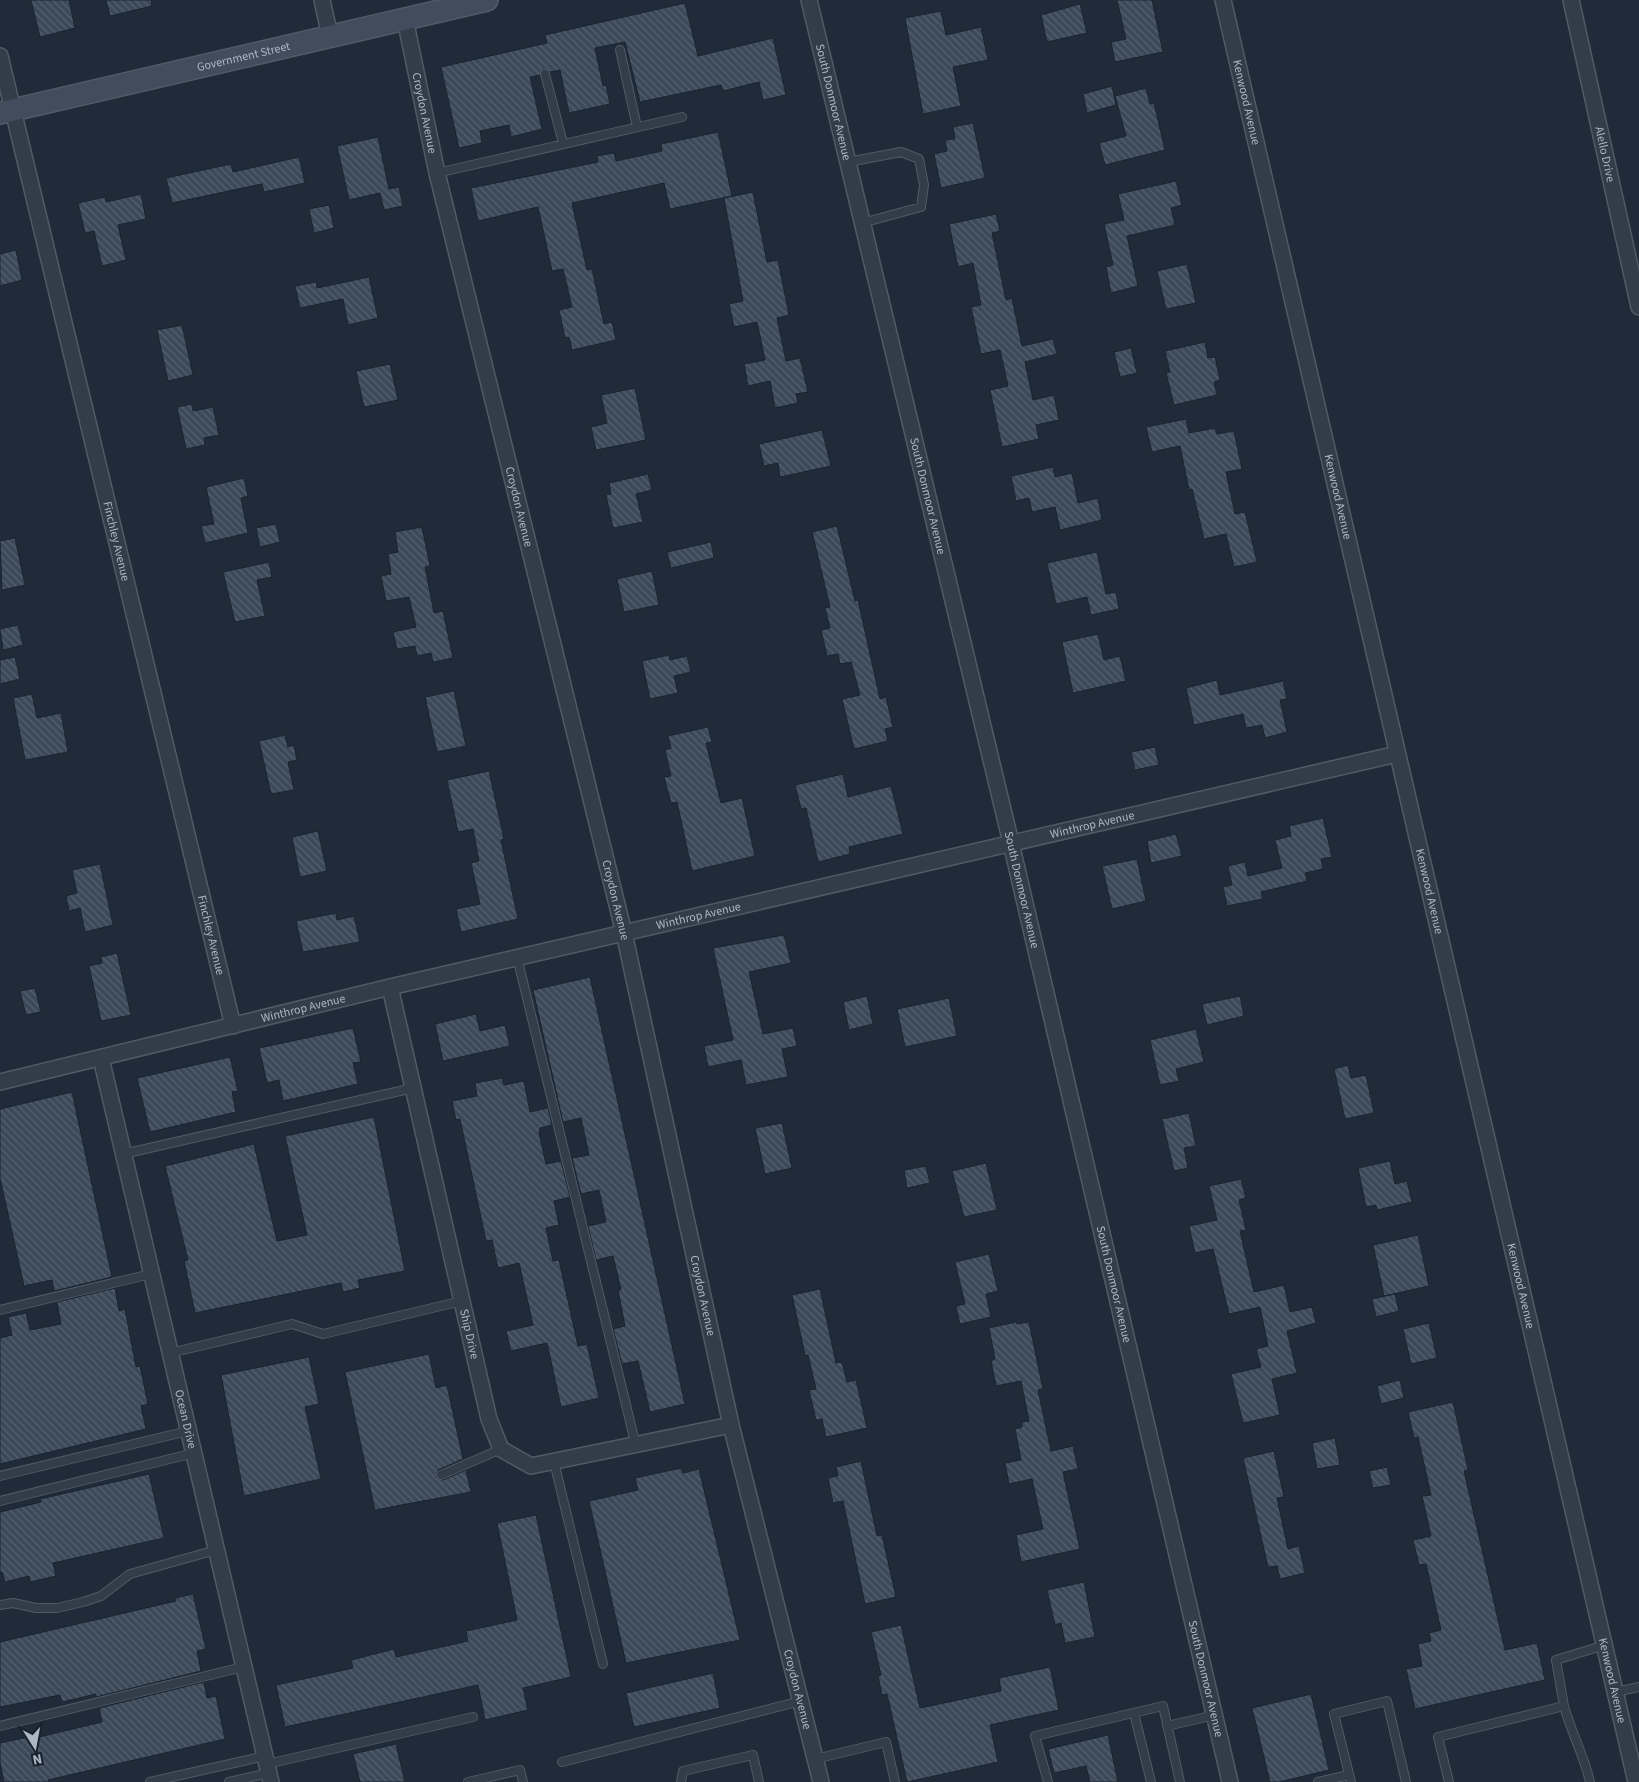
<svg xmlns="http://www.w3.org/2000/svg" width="1639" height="1782" font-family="'Source Sans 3',sans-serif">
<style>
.building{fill:url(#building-back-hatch);stroke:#1a242f}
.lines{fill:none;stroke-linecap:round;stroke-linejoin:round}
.lane-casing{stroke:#505a67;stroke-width:10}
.street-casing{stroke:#505a67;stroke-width:18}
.secondary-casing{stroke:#505a67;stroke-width:24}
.lane{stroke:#333d49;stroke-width:8}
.street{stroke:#333d49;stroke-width:15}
.secondary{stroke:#414c5c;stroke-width:21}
.labels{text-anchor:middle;stroke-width:4;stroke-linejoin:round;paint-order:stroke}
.street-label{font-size:12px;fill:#adb7c6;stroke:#18222d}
</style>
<defs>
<pattern id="building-back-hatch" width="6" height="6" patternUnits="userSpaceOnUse" patternTransform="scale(1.25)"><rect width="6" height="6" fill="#3b4959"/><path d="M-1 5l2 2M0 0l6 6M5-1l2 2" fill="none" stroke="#55616f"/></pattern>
</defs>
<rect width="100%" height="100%" fill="#1f2b39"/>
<path class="building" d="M31,0H69L75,28L40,37Z
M106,0H151L152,6L110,16Z
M1117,0H1152L1163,52L1115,62L1111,42L1126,39Z
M685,3L698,56L773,38L786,95L763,100L759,82L723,91L721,85L640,102L625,42L595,48L603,86L606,85L610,104L569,113L560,70L550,72L543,69L540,75L530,77L542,129L511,137L509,125L480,131L482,143L459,148L441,67L547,43L545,35Z
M1080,4L1087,33L1047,42L1041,15Z
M941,11L946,35L981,27L988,60L953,67L961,106L923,114L905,18Z
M1112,86L1116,105L1087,113L1083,94Z
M1146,88L1150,104L1154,103L1165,150L1105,165L1099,143L1126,136L1115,96Z
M973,123L985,178L941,188L934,154L947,151L945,140L955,139L953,127Z
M718,132L732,196L670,209L664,183L572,203L587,270L592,269L604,324L612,322L616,340L572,350L569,337L565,338L559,310L572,307L563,269L552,271L538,207L478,221L471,188L598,162L597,156L614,153L616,161L662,151L661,144Z
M378,137L389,189L399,187L403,206L384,210L380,193L349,200L337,146Z
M299,157L305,183L264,192L262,184L172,203L166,178L231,164L233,172Z
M1176,181L1182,205L1171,208L1175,225L1127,236L1138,286L1111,293L1106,267L1113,265L1104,224L1124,220L1118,194Z
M753,192L767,262L778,260L789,315L777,318L786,361L800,358L808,392L796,394L798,403L775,408L770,381L748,386L744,364L765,360L757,322L734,327L729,304L743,301L724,198Z
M141,194L146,219L118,225L126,260L102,266L94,231L85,233L78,203L105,197L106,202Z
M329,205L334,228L314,233L309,209Z
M996,214L1000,231L992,233L1006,300L1012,298L1022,346L1053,339L1057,354L1025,362L1033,400L1054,395L1059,420L1036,425L1039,439L1002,447L990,390L1008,386L1000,350L981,354L971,307L981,305L973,263L958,267L949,224Z
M16,250L22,280L0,286V254Z
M1187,264L1196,303L1166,309L1157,271Z
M369,277L378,318L348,325L343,299L300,308L295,286L316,282L317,288Z
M182,325L193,375L168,381L157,330Z
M1205,342L1208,358L1215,357L1220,380L1214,382L1217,395L1174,405L1166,373L1170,372L1165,351Z
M1131,348L1137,373L1120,377L1114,352Z
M390,364L398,400L364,407L356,371Z
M635,388L646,440L596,450L591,427L607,423L601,395Z
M192,404L193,411L213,407L219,435L204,438L205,445L186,449L177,407Z
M1186,419L1189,433L1215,428L1217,434L1234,431L1242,469L1226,472L1235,514L1245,512L1257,562L1234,567L1226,534L1204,539L1192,489L1189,490L1180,446L1152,452L1146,427Z
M822,430L831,466L780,477L778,463L764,466L759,444Z
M1053,467L1055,477L1072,473L1078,503L1098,498L1102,520L1060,530L1055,507L1032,512L1029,498L1016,501L1011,476Z
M648,474L652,490L636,494L643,522L613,528L606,495L611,494L609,483Z
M244,478L248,496L241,498L248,533L205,543L201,526L214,524L206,487Z
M276,524L280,542L260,547L256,528Z
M837,526L855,601L858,600L880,699L886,697L893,727L885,729L888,741L854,749L842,699L860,695L851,662L840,664L838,654L827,656L821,630L830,628L825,608L830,607L812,532Z
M422,527L430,566L425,567L434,613L443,611L453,658L433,662L431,653L417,656L415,646L397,649L393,632L416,627L409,597L386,601L381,576L391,574L388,554L398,552L395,532Z
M15,538L25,585L2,590L0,541Z
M711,542L714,558L671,568L667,552Z
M1097,552L1106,594L1116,592L1119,609L1091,615L1087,597L1056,604L1047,563Z
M269,562L272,577L257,580L265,616L235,622L223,572Z
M652,571L659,605L624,612L617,579Z
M18,625L23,645L3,650L0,629Z
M1098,634L1104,660L1120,656L1126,681L1073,693L1062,642Z
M669,655L670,660L687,656L691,672L674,676L678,693L650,699L642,661Z
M15,657L20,679L0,684V660Z
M1217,680L1220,695L1283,681L1287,699L1280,700L1287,732L1265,738L1262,725L1246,728L1243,714L1194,725L1186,688Z
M454,691L466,746L437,752L425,697Z
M32,694L37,718L61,713L68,752L25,760L13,698Z
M708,727L712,742L706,743L721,803L742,798L755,856L692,871L677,802L671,803L664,777L671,776L665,750L671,748L668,736Z
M285,735L288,747L294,745L297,760L288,762L294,790L271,794L259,741Z
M1155,747L1159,765L1135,770L1131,752Z
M489,771L504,839L501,840L518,919L461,932L456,909L480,904L471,863L479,861L473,829L458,832L447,780Z
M843,774L848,797L891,786L903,834L849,847L850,854L818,862L806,808L801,809L795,785Z
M1323,818L1332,857L1321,859L1323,869L1305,873L1307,881L1261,892L1263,899L1227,906L1223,887L1232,885L1228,866L1245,862L1248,876L1282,868L1275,840L1291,836L1289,826Z
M318,831L327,871L300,877L292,837Z
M1176,834L1182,856L1151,863L1147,841Z
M1137,859L1146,901L1112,909L1102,866Z
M100,864L113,925L85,932L80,908L69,911L66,896L77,893L72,870Z
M336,913L337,920L354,916L360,942L303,952L296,921Z
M784,935L791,963L749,972L763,1034L793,1028L797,1046L782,1049L788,1077L746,1085L741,1060L708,1067L704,1046L733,1040L713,948Z
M117,953L131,1015L101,1021L89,966L102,963L101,957Z
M590,977L685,1404L650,1412L638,1361L622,1364L613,1329L625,1326L618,1290H621L613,1256L596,1260L588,1226L606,1222L599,1190L581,1194L572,1158L589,1155L581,1118L563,1122L533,990Z
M35,988L41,1012L26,1015L20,991Z
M867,996L873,1024L849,1030L843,1002Z
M1240,996L1244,1016L1207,1025L1202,1004Z
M949,998L957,1036L905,1047L897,1009Z
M476,1014L480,1031L505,1025L510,1046L443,1061L435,1024Z
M353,1028L361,1062L353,1063L358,1084L283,1101L279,1080L267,1083L259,1048Z
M1196,1029L1204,1062L1176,1069L1179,1081L1160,1085L1150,1040Z
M230,1057L238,1091L232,1092L236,1112L150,1132L137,1078Z
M1348,1065L1351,1078L1366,1075L1374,1113L1345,1119L1334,1069Z
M502,1078L504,1085L524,1081L530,1112L548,1108L552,1125L540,1128L539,1133L546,1164L561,1161L570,1197L554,1201L559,1225L546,1228L553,1261L559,1260L578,1346L587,1344L599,1398L561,1407L547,1343L511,1351L506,1331L533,1325L519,1263L498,1268L492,1240L486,1241L460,1119L456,1120L452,1101L477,1096L475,1083Z
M72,1092L112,1277L54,1291L52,1280L24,1286L0,1178V1109Z
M1189,1113L1196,1146L1184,1148L1188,1168L1174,1171L1162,1119Z
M374,1117L405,1271L358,1280L360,1288L343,1292L341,1283L195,1313L184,1261L188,1260L165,1166L254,1144L277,1241L307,1235L285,1136Z
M782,1123L792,1168L765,1174L755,1128Z
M1390,1161L1395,1184L1407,1181L1412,1202L1377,1210L1376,1205L1366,1207L1358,1168Z
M986,1163L997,1210L964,1217L952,1171Z
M926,1166L930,1183L907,1188L904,1170Z
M1241,1179L1246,1198L1239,1200L1246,1230L1240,1231L1254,1292L1284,1285L1290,1312L1312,1307L1316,1323L1287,1331L1297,1373L1272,1379L1280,1415L1243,1423L1231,1374L1261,1367L1256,1349L1268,1346L1260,1307L1229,1314L1213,1249L1195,1253L1189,1226L1217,1220L1209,1186Z
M1418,1235L1429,1286L1384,1296L1373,1245Z
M989,1254L998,1291L986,1294L991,1317L960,1324L956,1306L965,1304L955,1262Z
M115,1288L119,1311L125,1309L136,1367L140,1366L148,1404L141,1406L146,1429L0,1464V1338L12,1335L8,1317L26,1313L30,1330L61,1324L57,1302Z
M820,1289L836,1363L842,1362L847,1382L856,1380L867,1428L826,1437L822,1419L816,1420L809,1390L816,1389L808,1355H805L792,1295Z
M1395,1294L1399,1311L1376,1317L1372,1299Z
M1016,1322L1017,1324L1029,1322L1043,1389L1038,1390L1051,1451L1073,1446L1078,1469L1063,1472L1080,1549L1021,1562L1016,1535L1043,1529L1032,1479L1009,1484L1005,1463L1021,1460L1015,1429L1022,1427V1422L1029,1421L1021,1381L996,1386L991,1361L995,1359L989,1328Z
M1429,1323L1437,1358L1411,1364L1403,1329Z
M429,1354L436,1388L447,1385L463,1459L438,1470L436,1477L443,1480L466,1470L471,1492L375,1510L345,1372Z
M309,1357L319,1404L305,1407L321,1479L244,1496L221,1375Z
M1400,1380L1404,1398L1381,1404L1377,1386Z
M1453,1402L1468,1470L1464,1471L1505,1650L1537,1643L1545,1680L1415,1709L1406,1669L1422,1666L1418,1644L1431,1641L1429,1633L1441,1630L1426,1564L1419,1565L1413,1540L1431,1536L1422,1496L1431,1495L1418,1437L1414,1438L1408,1412Z
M1335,1438L1340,1465L1317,1469L1312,1443Z
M1274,1451L1284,1497L1277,1498L1288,1549L1299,1546L1305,1573L1280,1579L1277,1566L1268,1567L1243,1458Z
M861,1461L877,1536L882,1535L896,1597L865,1604L843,1501L833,1503L828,1478L838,1476L836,1467Z
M1387,1467L1391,1485L1373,1488L1369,1471Z
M681,1468L683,1473L699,1469L740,1640L626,1663L589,1501L638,1490L635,1478Z
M149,1474L164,1538L53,1563L56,1576L30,1582L29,1576L5,1582L2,1572L0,1573V1512L41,1502L40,1499Z
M536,1515L571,1677L523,1688L528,1710L485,1720L478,1685L285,1727L276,1685L353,1668L351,1660L394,1649L396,1657L468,1641L466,1631L517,1620L497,1523Z
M1084,1582L1095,1637L1065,1643L1061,1623L1055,1625L1047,1590Z
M193,1594L206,1649L197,1651L201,1671L96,1697V1694L62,1702L60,1695L0,1707V1642L176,1601L175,1598Z
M901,1625L920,1708L1001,1691L999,1678L1050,1667L1059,1710L990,1725L998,1762L907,1782L887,1694L882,1695L878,1676L881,1675L871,1632Z
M713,1673L720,1708L634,1727L626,1693Z
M204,1682L207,1698L216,1696L225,1739L48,1780L49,1782H4L0,1762V1743L38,1735L39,1737L102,1722L99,1708Z
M1311,1694L1329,1770L1279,1782H1270L1252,1708Z
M1108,1735L1118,1782H1090L1086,1766L1054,1773L1048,1749Z
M396,1744L405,1782H360L353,1754Z"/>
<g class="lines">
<g class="lane-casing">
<path id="lane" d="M620,50L637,127
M545,74L563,143
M848,162L901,152L919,159L924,185L921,207L862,223
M437,173L682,117
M517,957L636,1446
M123,1154L413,1088
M0,1310L151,1274
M170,1353L292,1324L323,1334L462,1301
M554,1462L603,1664
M441,1475L501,1449
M0,1476L188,1431
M0,1501L194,1453
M0,1605L13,1603L36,1608H57L83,1602L101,1596L130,1574L216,1550
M1616,1692L1639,1687
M1564,1706L1556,1660L1605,1645
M1134,1713L1151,1782
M0,1726L243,1667
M1167,1726L1215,1715
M815,1759L886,1742L895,1782
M562,1762L801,1701
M267,1764L473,1717
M150,1782L265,1756
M229,1782L269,1773
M468,1782L520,1770L523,1782
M681,1782L683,1771L753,1755L759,1782
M1048,1782L1035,1736L1163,1706L1180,1782
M1318,1782L1349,1775
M1351,1782L1334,1714L1387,1701L1406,1782
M1449,1782L1438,1737L1564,1706C1571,1732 1584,1755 1590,1782"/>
</g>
<g class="street-casing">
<g id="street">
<path d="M322,0L330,36"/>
<path id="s1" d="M809,0L1011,843L1230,1782"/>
<path id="s2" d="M1223,0L1636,1782"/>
<path id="s3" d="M1571,0L1639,307"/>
<path id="s4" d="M405,19L437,173L624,933L731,1425L821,1782"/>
<path id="s5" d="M0,56L233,1026"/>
<path id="s6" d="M390,987L489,1419L501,1449L531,1466L731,1425"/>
<path id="s7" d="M101,1058L271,1782"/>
<path id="s8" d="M0,1082L390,987L1397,754"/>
</g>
</g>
<g class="secondary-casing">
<g id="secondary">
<path id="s9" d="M0,113L487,0"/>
</g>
</g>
<use href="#lane" class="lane"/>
<use href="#street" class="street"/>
<use href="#secondary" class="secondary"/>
</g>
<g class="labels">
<g class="street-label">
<text dy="4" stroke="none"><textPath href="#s9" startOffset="250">Government Street</textPath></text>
<text dy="4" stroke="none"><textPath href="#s2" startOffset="105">Kenwood Avenue</textPath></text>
<text dy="4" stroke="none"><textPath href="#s1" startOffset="105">South Donmoor Avenue</textPath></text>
<text dy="4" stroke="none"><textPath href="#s4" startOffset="96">Croydon Avenue</textPath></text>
<text dy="4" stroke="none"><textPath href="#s3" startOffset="158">Alello Drive</textPath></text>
<text dy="4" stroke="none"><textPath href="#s1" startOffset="510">South Donmoor Avenue</textPath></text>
<text dy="4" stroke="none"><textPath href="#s2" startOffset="510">Kenwood Avenue</textPath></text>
<text dy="4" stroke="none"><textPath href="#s4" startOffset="501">Croydon Avenue</textPath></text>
<text dy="4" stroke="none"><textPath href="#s5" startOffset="499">Finchley Avenue</textPath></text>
<text dy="4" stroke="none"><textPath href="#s8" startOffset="1122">Winthrop Avenue</textPath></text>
<text dy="4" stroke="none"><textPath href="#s1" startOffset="915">South Donmoor Avenue</textPath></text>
<text dy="4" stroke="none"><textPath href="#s2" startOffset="915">Kenwood Avenue</textPath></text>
<text dy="4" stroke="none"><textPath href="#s4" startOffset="906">Croydon Avenue</textPath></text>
<text dy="4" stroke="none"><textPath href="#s8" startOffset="718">Winthrop Avenue</textPath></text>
<text dy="4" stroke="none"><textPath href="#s5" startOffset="904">Finchley Avenue</textPath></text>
<text dy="4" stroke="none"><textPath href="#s8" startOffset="312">Winthrop Avenue</textPath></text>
<text dy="4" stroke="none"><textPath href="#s1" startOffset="1320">South Donmoor Avenue</textPath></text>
<text dy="4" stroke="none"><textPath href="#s2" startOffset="1320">Kenwood Avenue</textPath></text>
<text dy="4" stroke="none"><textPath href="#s4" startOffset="1311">Croydon Avenue</textPath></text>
<text dy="4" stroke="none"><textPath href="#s6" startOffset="356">Ship Drive</textPath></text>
<text dy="4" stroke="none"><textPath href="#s7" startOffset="371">Ocean Drive</textPath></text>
<text dy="4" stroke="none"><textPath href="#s1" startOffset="1725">South Donmoor Avenue</textPath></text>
<text dy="4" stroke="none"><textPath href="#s2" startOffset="1725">Kenwood Avenue</textPath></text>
<text dy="4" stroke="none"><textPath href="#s4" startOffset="1716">Croydon Avenue</textPath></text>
</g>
</g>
<g transform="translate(35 1747) rotate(169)" stroke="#18222d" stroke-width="4" paint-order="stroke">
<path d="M0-4L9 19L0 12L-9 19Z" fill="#adb7c6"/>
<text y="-8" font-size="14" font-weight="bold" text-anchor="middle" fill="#adb7c6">N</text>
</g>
</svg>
